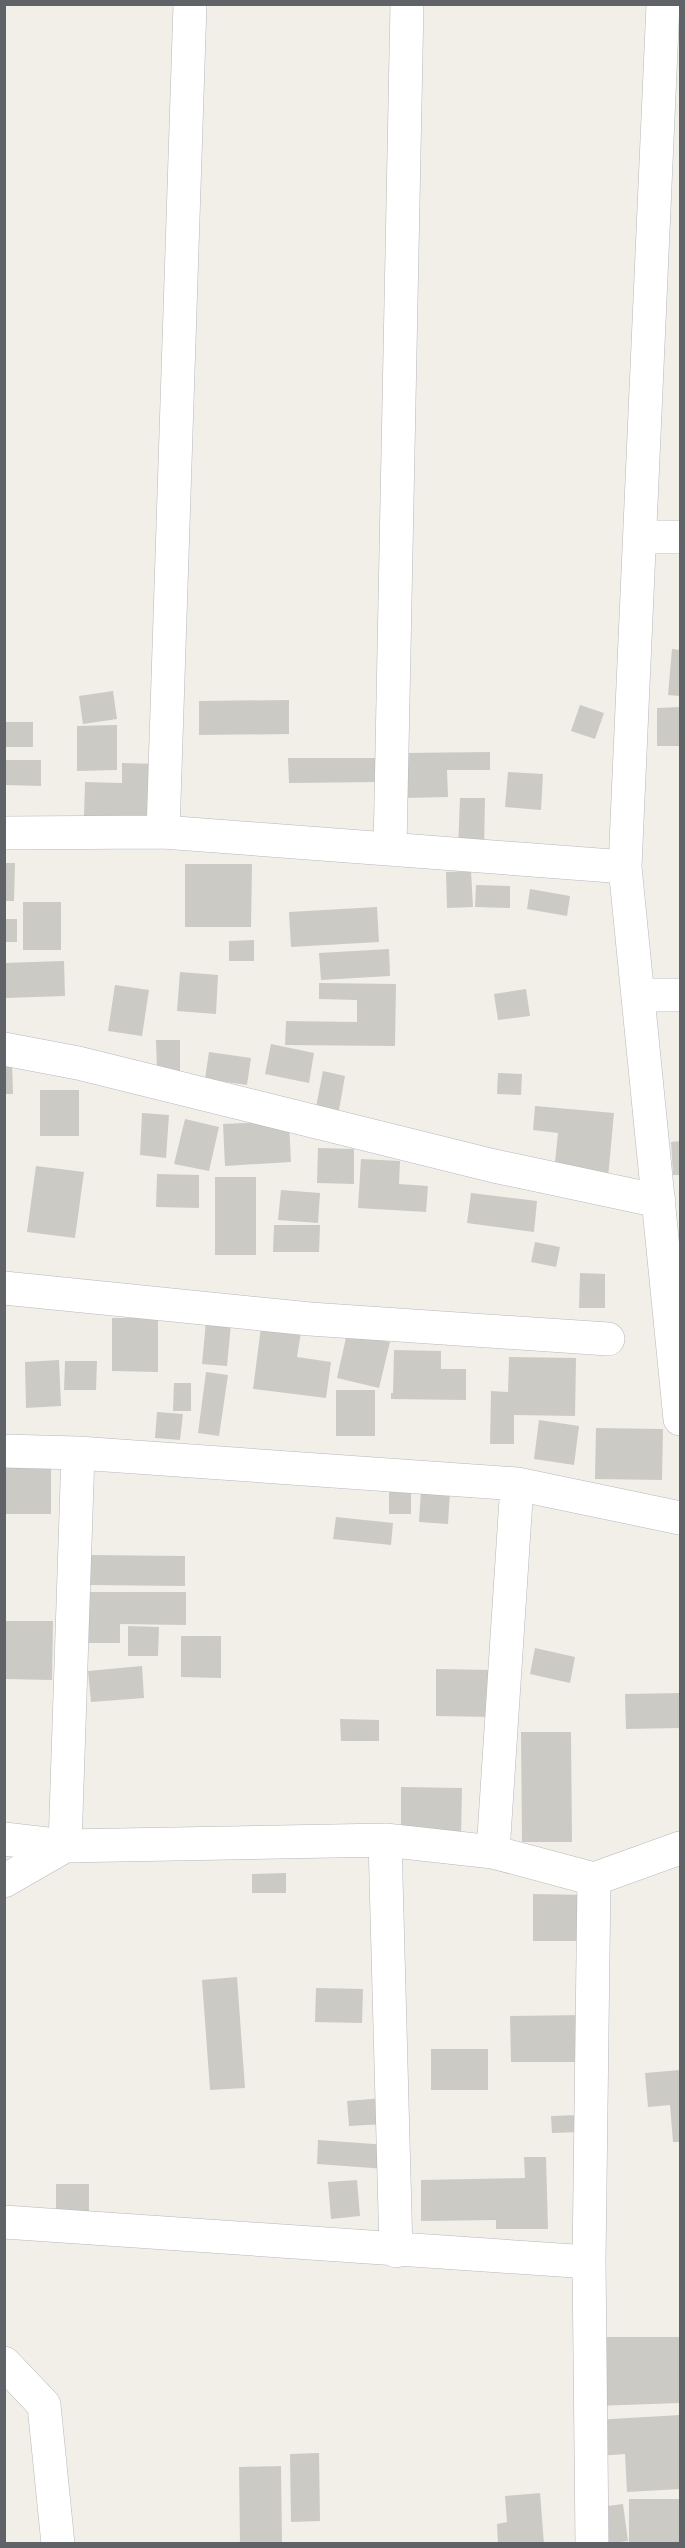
<svg xmlns="http://www.w3.org/2000/svg" width="685" height="2548" font-family="Figtree,sans-serif">
<style>
.building{fill:#cccac5}
.lines{fill:none;stroke-linecap:round;stroke-linejoin:round}
.minor-casing{stroke:#b5b8bc;stroke-width:34}
.minor{stroke:#fff;stroke-width:33}
</style>
<rect width="100%" height="100%" fill="#f1efe8"/>
<path class="building" d="M672,649L680,650V696L668,695Z
M113,691L117,719L83,724L79,696Z
M289,700V734L199,735V701Z
M580,705L604,713L595,739L571,731Z
M680,707V746H657V708Z
M4,722H33V747H4Z
M117,725V770L77,771V726Z
M490,752V770H447L448,797L405,798L404,753Z
M288,758H375V782L289,783Z
M4,760H41V786L4,785Z
M122,763L159,764L158,818L84,817L85,782L122,783Z
M508,772L543,774L541,810L505,807Z
M460,798H485L484,851L458,850Z
M4,863H15L14,901H4Z
M185,864H252L251,927H185Z
M471,871L473,907L447,908L446,872Z
M476,885L510,886V908L475,907Z
M530,889L570,896L567,916L527,909Z
M23,902H61V950H23Z
M377,907L379,942L291,947L289,912Z
M4,919H17V942H4Z
M254,940V961H229V941Z
M389,949L390,976L321,980L319,953Z
M64,961L65,996L5,998L4,963Z
M180,972L218,975L216,1014L177,1011Z
M319,983L396,984L395,1046L285,1045L286,1021L357,1022V1000L319,999Z
M115,985L149,990L142,1036L108,1031Z
M526,989L530,1016L498,1020L494,994Z
M156,1040H180V1071H157Z
M271,1044L314,1053L309,1083L265,1074Z
M209,1052L251,1058L247,1085L205,1079Z
M4,1059H12L13,1094H4Z
M323,1071L345,1076L337,1121L314,1117Z
M498,1073L522,1074L521,1095L497,1094Z
M40,1090H79V1136H40Z
M535,1106L614,1113L608,1178L554,1172L558,1133L533,1130Z
M142,1113L169,1115L166,1158L140,1155Z
M185,1119L219,1127L209,1171L174,1164Z
M289,1121L291,1162L225,1166L223,1124Z
M680,1141V1175H673L671,1142Z
M318,1148L354,1149V1184L317,1183Z
M361,1159L400,1161L399,1184L428,1186L426,1212L358,1208Z
M36,1166L84,1172L75,1238L27,1232Z
M157,1174L199,1175V1208L156,1207Z
M215,1177H256V1255H215Z
M281,1190L320,1193L318,1223L278,1220Z
M471,1193L537,1201L534,1232L467,1223Z
M274,1225H320L319,1252H273Z
M535,1242L560,1247L556,1267L531,1262Z
M580,1273L605,1274V1308H579Z
M112,1318H158V1372L112,1371Z
M206,1321L231,1324L227,1366L202,1364Z
M261,1327L301,1332L297,1357L331,1362L326,1398L253,1389Z
M347,1333L390,1342L379,1388L337,1378Z
M394,1350L441,1351V1369H466V1400L391,1399V1393H393Z
M509,1357L576,1358L575,1416L514,1415V1444H490L491,1391L508,1392Z
M59,1360L61,1406L26,1408L25,1362Z
M65,1361H97L96,1390H64Z
M206,1372L228,1375L219,1436L198,1433Z
M174,1383H191V1411H173Z
M336,1390H375V1436H336Z
M157,1412L183,1414L180,1440L155,1438Z
M539,1420L579,1426L574,1465L534,1459Z
M596,1428L663,1429L662,1480L595,1479Z
M4,1467H51V1514H4Z
M389,1480L411,1481V1514H389Z
M421,1490L450,1492L448,1524L419,1522Z
M336,1517L393,1523L391,1545L333,1539Z
M90,1555L185,1556V1586L90,1585Z
M86,1592H186V1625L120,1624V1643H86Z
M6,1621H53L52,1680L5,1679Z
M128,1626L159,1627L158,1656H128Z
M181,1636H221V1678L181,1677Z
M535,1648L575,1657L570,1683L530,1674Z
M142,1666L144,1698L91,1702L88,1671Z
M436,1669L492,1670V1717L436,1716Z
M680,1693V1728L626,1729L625,1694Z
M340,1719L379,1720V1741H341Z
M521,1732H571L572,1842H522Z
M401,1787L462,1788L461,1837L401,1836Z
M286,1873V1893H252V1874Z
M533,1894L591,1895V1941H533Z
M237,1977L245,2088L210,2090L202,1980Z
M316,1988L363,1989L362,2023L315,2022Z
M585,2015L586,2062H511L510,2016Z
M431,2049H488V2090H431Z
M680,2070V2142H673L670,2105L648,2107L645,2073Z
M383,2098L385,2124L349,2126L347,2101Z
M579,2115V2132L552,2133L551,2116Z
M318,2140L388,2145L386,2169L317,2164Z
M524,2157H546L548,2229H496V2220L421,2221V2180L525,2178Z
M357,2180L360,2216L331,2219L328,2182Z
M56,2184H89V2221H56Z
M595,2337H680V2403L595,2406Z
M680,2415V2489L627,2492L625,2454L598,2456L595,2420Z
M319,2453L320,2521L291,2522L290,2454Z
M281,2466L282,2544H240L239,2467Z
M540,2493L544,2544H498L497,2524L507,2522L505,2496Z
M629,2499H680V2544H629Z
M623,2504L628,2541L605,2544L600,2507Z"/>
<g class="lines">
<g class="minor-casing">
<path id="minor" d="M190,4L163,832L625,867L680,1419
M640,537H680
M4,833L163,832
M390,849L407,4
M625,867L663,4
M638,995H680
M4,1049L78,1063L494,1166L659,1201
M4,1288L310,1319L608,1339
M4,1451L78,1453L517,1484L680,1518
M4,1839L65,1846L385,1840L493,1852L594,1879
M385,1840L396,2251
M493,1852L517,1484
M4,1881L65,1846L78,1453
M4,2222L589,2262
M4,2363L44,2405L58,2544
M592,2544L589,2262L594,1879L680,1848"/>
</g>
<use href="#minor" class="minor"/>
</g>
<rect width="685" height="2548" fill="none" stroke="#5f6368" stroke-width="12"/>
</svg>
